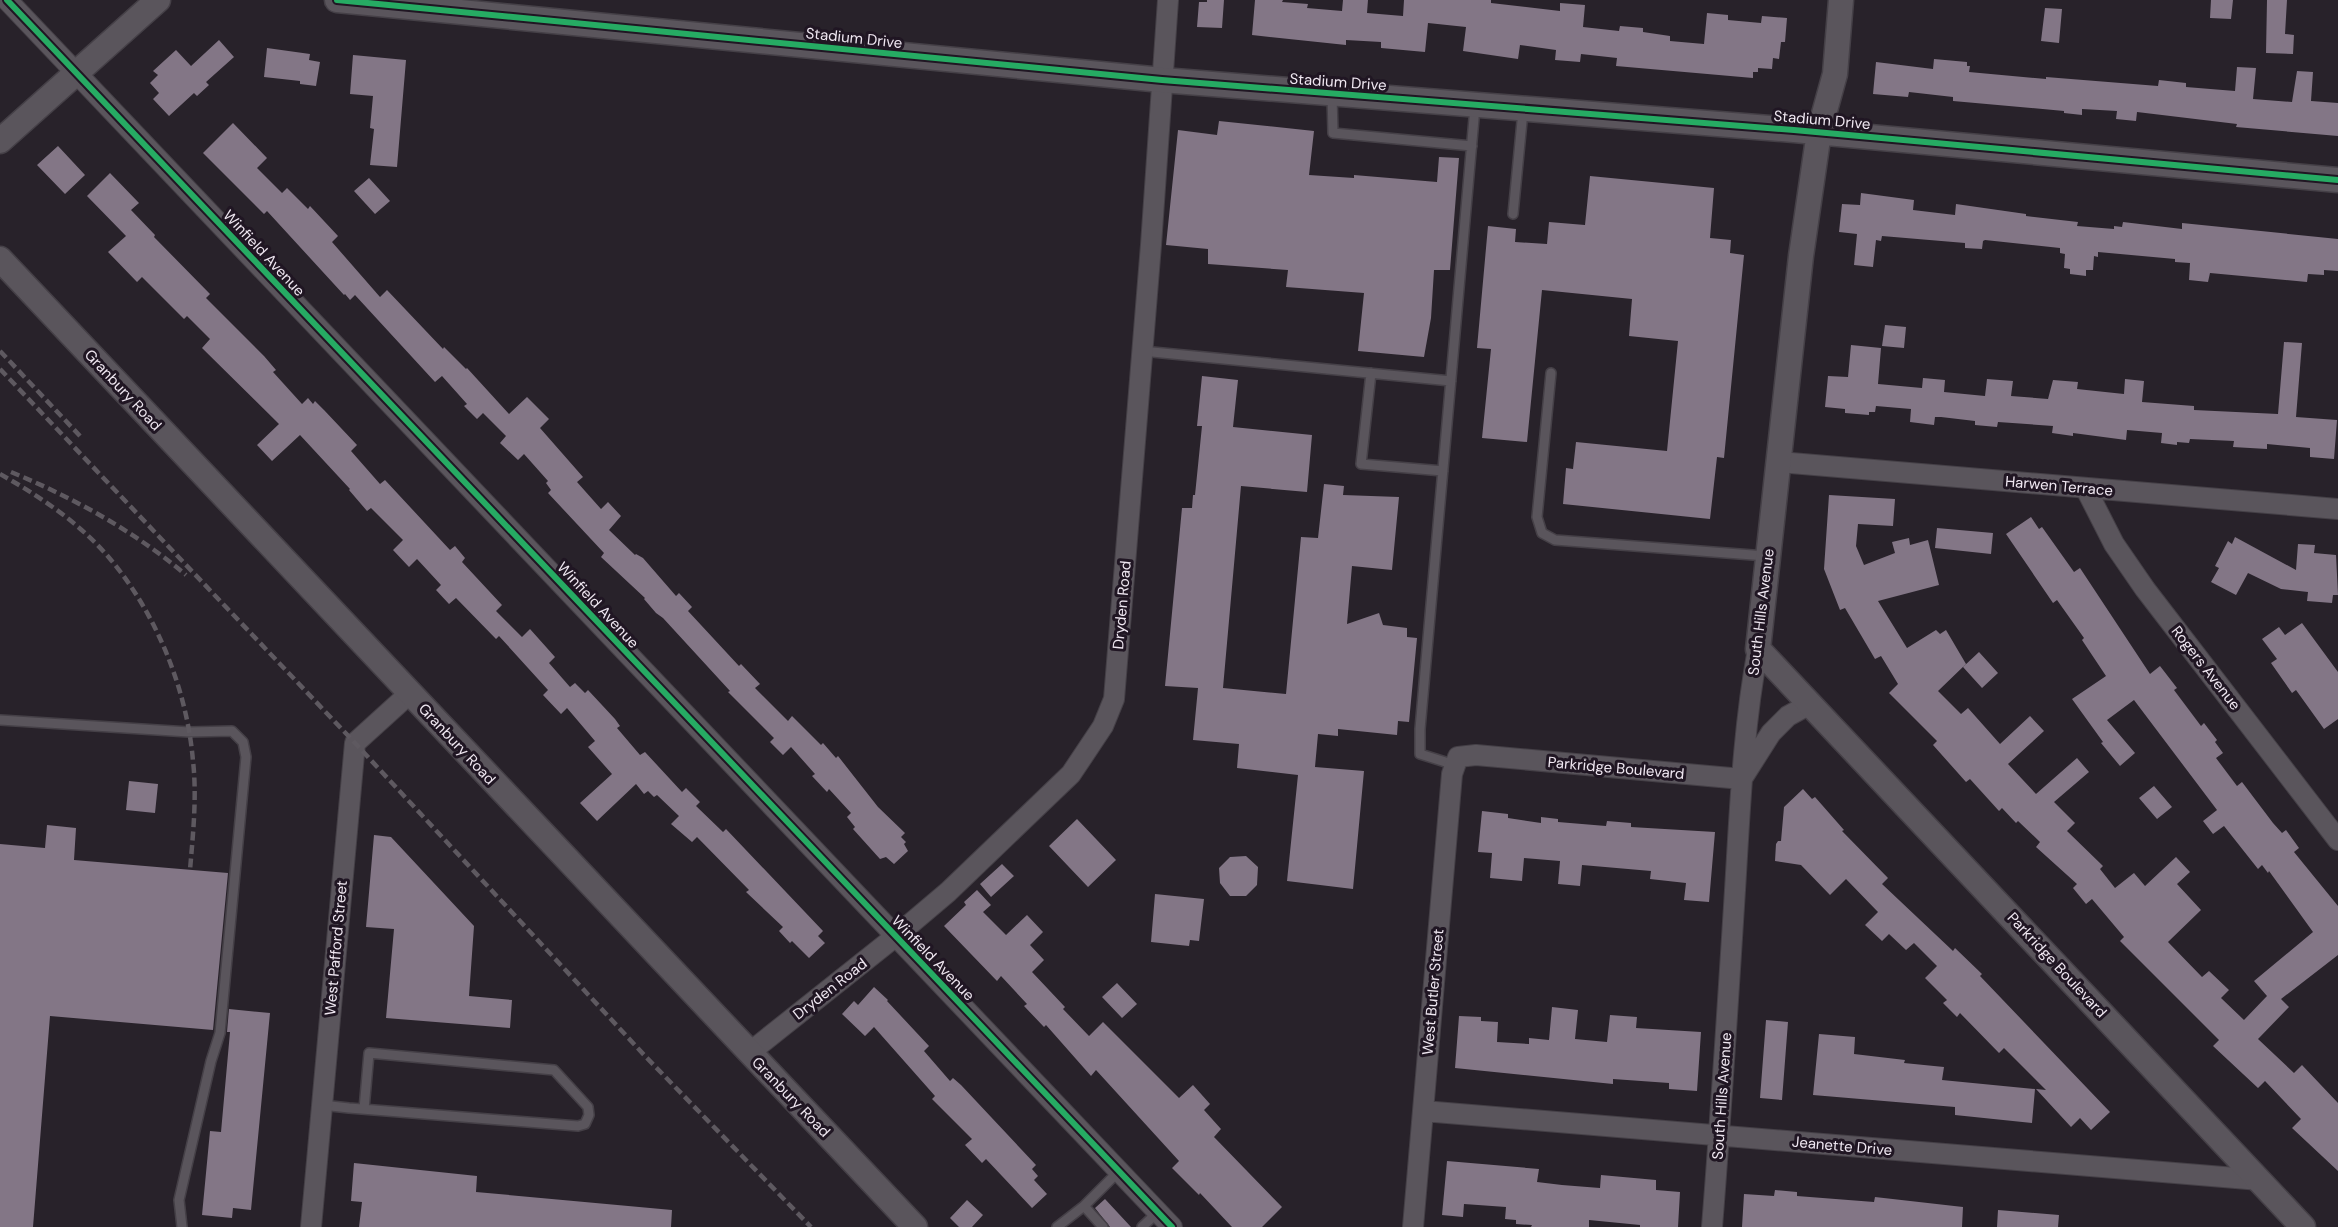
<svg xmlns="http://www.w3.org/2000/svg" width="2338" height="1227" font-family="'DM Sans',sans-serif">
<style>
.building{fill:#837686}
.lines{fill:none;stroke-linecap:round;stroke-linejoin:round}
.service-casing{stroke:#454047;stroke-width:12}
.minor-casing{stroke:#454047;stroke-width:22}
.tertiary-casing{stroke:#454047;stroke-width:27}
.service{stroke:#5a555c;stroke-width:9}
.minor{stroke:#5a555c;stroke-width:20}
.tertiary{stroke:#5a555c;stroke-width:24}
.rail{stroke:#5e5960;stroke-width:4.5;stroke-dasharray:9 4.5;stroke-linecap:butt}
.cycleway-casing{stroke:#201623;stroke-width:10}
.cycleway{stroke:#26ab63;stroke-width:6}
.labels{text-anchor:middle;stroke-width:6;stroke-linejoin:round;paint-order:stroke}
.street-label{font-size:15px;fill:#efe7f1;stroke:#201623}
</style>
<rect width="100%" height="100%" fill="#28222a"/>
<path class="building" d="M1207,0H1224L1222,28L1197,27L1199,2H1207Z
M1255,0H1283L1282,2L1308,4L1307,8L1342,11L1343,0H1368L1367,13L1403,16L1404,0H1491V3L1560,11V3L1585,5L1583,27L1619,31L1620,26L1643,28V32L1670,36V41L1704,44L1707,13L1728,15V20L1761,23L1762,16L1787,18L1785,42H1781L1779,59L1773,58L1772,69L1758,68V72H1753V78L1616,66L1617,58L1581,54L1580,62L1555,60L1556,50L1520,45L1518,59L1463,51L1466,27L1428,23L1425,52L1381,48V42L1346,40V45L1252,35Z
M2211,0H2233L2231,19L2210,18Z
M2267,0H2287L2285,34L2294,35L2293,54L2266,53Z
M2045,8L2062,9L2059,43L2041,41Z
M219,40L234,57L206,82L209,85L197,96L194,93L169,116L153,99L159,93L150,83L158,75L153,71L176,50L191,66Z
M267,48L310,54L309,60L320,62L316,86L300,84V81L264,77Z
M353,55L406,60L397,167L370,165L374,129L370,128L373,96L350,94Z
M1934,59L1967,62V66H1970L1969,72L2046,79V77L2158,86L2159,80L2186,83V87L2235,91L2237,67L2256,68L2253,99L2292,102L2297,71L2313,72L2311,101L2338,103V136L2236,127L2237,124L2137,112L2136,121L2116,119L2117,111L2082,109V115L2064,113V111L1953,101V97L1909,92L1908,97L1873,94L1876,62L1933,69Z
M1219,121L1314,131L1309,175L1354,178V175L1437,182L1439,157L1459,158L1450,270H1434L1431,318L1424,357L1358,351L1364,293L1286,287L1288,270L1208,264V249L1166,245L1178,130L1217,135Z
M233,123L267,158L257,168L282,193L287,188L308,209L310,206L338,236L332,242L380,297L387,290L443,349L444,347L466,369L467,368L509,414L527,397L549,419L540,428L583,477L577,482L601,509L608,502L621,516L609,530L635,555L636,554L643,558L676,596L679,593L692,607L688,611L739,666L741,664L760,684L755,688L788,721L792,716L821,745L823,743L836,758L838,756L878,807L905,833L901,837L906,842L904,844L908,851L894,864L886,857L880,859L853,829L855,827L847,817L851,813L829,789L827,792L812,776L815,774L791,747L783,755L770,742L774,738L728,692L730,691L663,618L656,613L644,599L645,598L601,557L604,553L548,493L551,490L546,483L548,481L524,454L518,460L500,443L506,436L483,413L477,419L464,406L467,404L442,376L435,382L355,295L350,300L345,294L344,295L267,211L264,214L203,153Z
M58,146L85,175L65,194L37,165Z
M110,173L139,203L131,210L155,235L154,237L210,294L206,298L264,356L276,370L273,372L302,404L308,398L313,404L315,401L324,410L357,445L351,451L380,484L385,480L450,550L455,546L465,558L462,562L502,605L496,611L522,637L530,629L555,657L549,663L570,687L575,683L585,693L588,690L615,719L620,726L617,728L640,755L645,752L682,792L686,788L700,802L696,806L723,832L726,829L823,931L818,936L825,943L809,958L792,941L790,943L779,931L783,927L746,892L749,890L697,837L692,842L671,824L679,816L657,795L654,797L648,791L644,794L636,784L597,821L580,803L612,774L588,747L595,741L567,708L561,714L543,695L548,690L499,636L496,639L456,598L449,604L436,590L441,585L417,559L409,567L393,550L403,540L371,508L367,511L349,490L350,489L300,435L272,461L257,445L279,424L202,348L210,339L187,316L184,319L142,277L137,282L108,252L126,236L87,196Z
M1590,176L1714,188L1710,238L1731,240L1730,253L1744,255L1724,458L1717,457L1710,519L1563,504L1566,468L1573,469L1576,442L1667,451L1678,341L1629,336L1632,299L1542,290L1527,442L1482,438L1491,349L1477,348L1488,226L1516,229L1515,242L1547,244L1549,222L1585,225Z
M369,178L390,201L375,214L354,191Z
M1861,193L1914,200L1913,210L1955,215L1956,204L2026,214V216L2078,222L2077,226L2114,229V226L2122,227L2123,222L2182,229V223L2338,239V271L2324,270V275L2308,274L2307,282L2210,273L2208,282L2189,280L2190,263L2175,262V259L2098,252V257L2094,256L2093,270H2086V276L2070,274V269L2064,268L2065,254L2060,253V248L1985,240L1983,241L1982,249L1965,248V243L1882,236L1881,241L1876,240L1873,267L1854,265L1857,234L1839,232L1842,204L1860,205Z
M1885,325L1906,327L1904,348L1882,346Z
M2284,342L2302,343L2296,417L2337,420L2334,459L2310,457V448L2267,444V449L2233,447L2234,441L2190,439L2189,443L2177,442V445L2161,443L2162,433L2127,430L2126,440L2073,433V436L2052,433L2053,426L1998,422L1997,427L1975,425V421L1941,417H1935L1934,425L1910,422L1911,409L1876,406L1875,412H1869V415L1845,413V409L1825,407L1828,376L1848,377L1851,345L1881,348L1878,384L1922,388L1923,378L1945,380L1944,392L1985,396L1987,379L2013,381L2011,396L2048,399L2053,380L2078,382L2077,389L2124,394L2125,379L2144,381L2142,402L2194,406V410L2278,414Z
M1202,376L1238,380L1233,427L1312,435L1307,492L1241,486L1223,688L1286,694L1301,537L1318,538L1324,484L1344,486L1343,495L1399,497L1392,570L1352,566L1347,624L1379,613L1383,625L1407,628V637L1417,638L1409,722L1398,721L1397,735L1338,729V736L1318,734L1315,767L1364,771L1353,889L1287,881L1298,775L1237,768L1239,744L1193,740L1198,688L1165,686L1182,508H1192L1193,495H1195L1202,426H1197Z
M1829,495L1895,499L1893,526L1858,524L1856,546L1864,565L1895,553L1892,542L1909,538L1910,545L1928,540L1939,585L1878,601L1907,648L1936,630L1940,634L1946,630L1966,664L1938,691L1961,714L1968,708L2000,744L2030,716L2044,731L2008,764L2036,794L2077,758L2089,772L2054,802L2075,823L2067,831L2103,866L2100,869L2115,888L2134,873L2145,886L2176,857L2190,872L2177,884L2201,910L2168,942L2202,977L2209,971L2229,990L2221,998L2244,1020L2267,996L2254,981L2313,932L2269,871L2268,873L2262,865L2258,869L2224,826L2213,834L2203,821L2217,810L2134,700L2107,720L2135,753L2120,766L2101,743L2103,742L2072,699L2106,676L2082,640L2084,638L2057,600L2053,603L2006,534L2031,517L2039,529L2042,527L2074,572L2080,568L2150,674L2160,666L2177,688L2174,690L2201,726L2204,723L2217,740L2215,742L2223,753L2216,758L2237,786L2242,782L2273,823L2282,833L2286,830L2299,848L2294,852L2338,906V955L2281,999L2289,1007L2258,1039L2294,1073L2302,1065L2338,1103V1171L2292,1128L2301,1119L2265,1081L2258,1088L2213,1046L2219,1040L2120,941L2124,937L2092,899L2086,904L2073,888L2077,884L2036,847L2040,842L2018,821L2016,823L2002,808L1999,811L1970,779L1966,782L1933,745L1937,741L1889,693L1898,684L1881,656L1875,659L1845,608L1840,610L1824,569Z
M1937,528L1993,533L1991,554L1935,548Z
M2235,537L2296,570L2298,544L2315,545L2314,553L2336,555L2338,595H2333L2332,603L2307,601L2308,592L2281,589L2248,573L2236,595L2211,582L2219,568L2215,566L2228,541L2232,544Z
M2302,623L2338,672V719L2324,729L2296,690L2292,693L2271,663L2277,659L2262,639L2279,627L2285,635Z
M1979,652L1998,673L1982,688L1963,667Z
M129,781L158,784L155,813L126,810Z
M2154,786L2172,807L2157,819L2139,798Z
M1803,789L1812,799L1815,797L1844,830L1842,831L1888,878L1882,884L1953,951L1955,948L1982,974L1980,976L2110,1112L2091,1130L2080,1118L2071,1127L2036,1089L2046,1090L2004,1048L1999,1053L1960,1013L1957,1017L1943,1003L1947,1000L1925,978L1937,966L1914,943L1906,950L1889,934L1882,941L1865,925L1878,912L1846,879L1830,895L1801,865L1775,861L1776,844L1778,841H1781L1784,807Z
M1482,811L1508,814V818L1541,823V817L1558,819V822L1606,826L1607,821L1631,823V827L1715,832L1709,902L1684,900L1686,883L1650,879L1651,871L1582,865L1580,886L1558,884L1560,861L1524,858L1522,881L1490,878L1492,853L1478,852Z
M1077,819L1116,860L1088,887L1049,846Z
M47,825L76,828L74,860L228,873L213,1030L50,1016L33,1227H0V844L45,848Z
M374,835L391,837L474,926L469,996L512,1000L510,1028L386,1018L394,929L366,927Z
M1246,856L1258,867L1257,885L1246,896H1230L1220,883L1219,868L1230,857Z
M1002,864L1014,876L991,897L980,884Z
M977,890L991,905L983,912L1006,935L1027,915L1043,932L1030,945L1044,960L1032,972L1065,1007L1063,1009L1089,1036L1103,1022L1179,1098L1193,1085L1210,1104L1204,1110L1221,1129L1214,1137L1282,1207L1262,1227H1232L1200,1193L1199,1195L1172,1168L1179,1161L1096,1070L1091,1076L1046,1025L1044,1027L1024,1006L1027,1004L1001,976L997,981L944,926L966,905L964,902Z
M1155,894L1204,899L1199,941L1190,940L1189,946L1151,942Z
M1117,983L1137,1004L1122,1018L1102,997Z
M874,987L888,1000L887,1001L929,1046L924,1051L950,1081L953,1078L961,1085L1036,1165L1032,1169L1038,1176L1034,1180L1047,1194L1032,1208L986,1159L982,1163L965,1145L972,1139L932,1099L935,1096L874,1027L865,1036L842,1014L854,1001L858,1005Z
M1552,1007L1578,1010L1575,1039L1607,1042L1610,1015L1637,1017L1636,1028L1701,1032L1697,1091L1669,1089V1083L1613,1079V1084L1455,1068L1459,1016L1481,1017V1021L1498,1022L1497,1042L1529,1044V1038L1549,1040Z
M229,1009L270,1013L251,1210L233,1208L232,1218L202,1215L210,1131L221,1132L230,1032H227Z
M1766,1020L1788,1022L1782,1100L1760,1098Z
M1819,1034L1855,1037L1854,1054L1905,1060L1904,1063L1944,1067L1942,1080L2035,1089L2032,1123L1955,1115V1107L1813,1095Z
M1447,1161L1539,1169L1537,1182L1562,1185L1600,1188L1601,1175L1656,1180V1190L1680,1192L1678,1227H1640V1225L1589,1220V1227H1531L1532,1225L1516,1224V1220L1505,1219L1506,1207L1464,1204L1463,1217L1442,1215Z
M354,1163L477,1176L476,1192L672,1210L671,1227H359L362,1202L351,1201Z
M1775,1190L1797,1192V1196L1874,1202L1875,1197L1963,1207L1962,1227H1742L1744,1194L1774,1196Z
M1105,1199L1131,1227H1110L1095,1208Z
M967,1200L983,1215L972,1227H959L950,1218Z
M1998,1210L2059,1215L2058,1227H1997Z"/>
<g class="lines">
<g class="service-casing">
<path id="service" d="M1332,96L1333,133L1472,146
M1513,214L1523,111
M1142,351L1451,381
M1371,373L1361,464L1443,471
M1551,373L1537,517L1542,533L1555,540L1766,556
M0,720L189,732L232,731L243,742L246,757L220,1033L211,1061L179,1200L182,1227
M1455,765L1420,754V729L1475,107
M322,1105L349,1108L578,1126L585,1124L589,1115L588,1107L554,1070L369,1053L364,1109
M1084,1206L1103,1227
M1057,1227L1084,1206L1119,1171
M1142,1227L1158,1212"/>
</g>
<g class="minor-casing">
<path id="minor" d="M7,0L1172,1227
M1779,462L2338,509
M2086,489L2114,544L2145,589L2338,840
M1743,777L1771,733L1788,716L1810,704
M749,1053L896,936L948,892L1071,774L1103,726L1114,699L1151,245L1168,0
M1423,1111L2260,1180
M311,1227L355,743L409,694
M1413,1227L1452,774L1458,757L1476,755L1742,779
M1712,1227C1721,1115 1728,1002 1735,890C1740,809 1743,729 1758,649"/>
</g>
<g class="tertiary-casing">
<path id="tertiary" d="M337,0L1162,80L1794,130L2338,180
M1841,0L1835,74L1819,132L1801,256L1758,649L2303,1227
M0,141L158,0
M0,259L915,1227"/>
</g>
<use href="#service" class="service"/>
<use href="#minor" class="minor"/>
<use href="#tertiary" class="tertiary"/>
<path class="rail" d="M0,351L80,436
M0,369L355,743L646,1057L811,1227
M11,472C74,498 134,531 186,575
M0,474C41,497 81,524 111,560C157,615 187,690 193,761C197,797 193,834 190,870"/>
<g class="cycleway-casing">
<path id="cycleway" d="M7,0L1172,1227
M337,0L1162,80L1794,130L2338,180"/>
</g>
<use href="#cycleway" class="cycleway"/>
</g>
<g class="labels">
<g class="street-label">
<text transform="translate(854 38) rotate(6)" y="5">Stadium Drive</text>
<text transform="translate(1338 82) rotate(4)" y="5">Stadium Drive</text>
<text transform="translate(1822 120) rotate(5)" y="5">Stadium Drive</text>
<text transform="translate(264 253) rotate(47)" y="5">Winfield Avenue</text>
<text transform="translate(123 390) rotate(47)" y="5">Granbury Road</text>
<text transform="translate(2059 486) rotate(5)" y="5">Harwen Terrace</text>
<text transform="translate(598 605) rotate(47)" y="5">Winfield Avenue</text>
<text transform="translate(1122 605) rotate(-85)" y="5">Dryden Road</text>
<text transform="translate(1761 612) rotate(-83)" y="5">South Hills Avenue</text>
<text transform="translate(2206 668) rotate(52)" y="5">Rogers Avenue</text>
<text transform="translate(457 744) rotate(47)" y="5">Granbury Road</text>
<text transform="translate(1616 768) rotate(5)" y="5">Parkridge Boulevard</text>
<text transform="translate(336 948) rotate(-85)" y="5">West Pafford Street</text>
<text transform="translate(933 958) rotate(46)" y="5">Winfield Avenue</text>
<text transform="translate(2057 965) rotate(47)" y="5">Parkridge Boulevard</text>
<text transform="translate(830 989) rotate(-38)" y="5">Dryden Road</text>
<text transform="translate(1433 992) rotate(-85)" y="5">West Butler Street</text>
<text transform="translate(1722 1096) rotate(-86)" y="5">South Hills Avenue</text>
<text transform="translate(791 1097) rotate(46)" y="5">Granbury Road</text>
<text transform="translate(1842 1146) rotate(5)" y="5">Jeanette Drive</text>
</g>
</g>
</svg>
